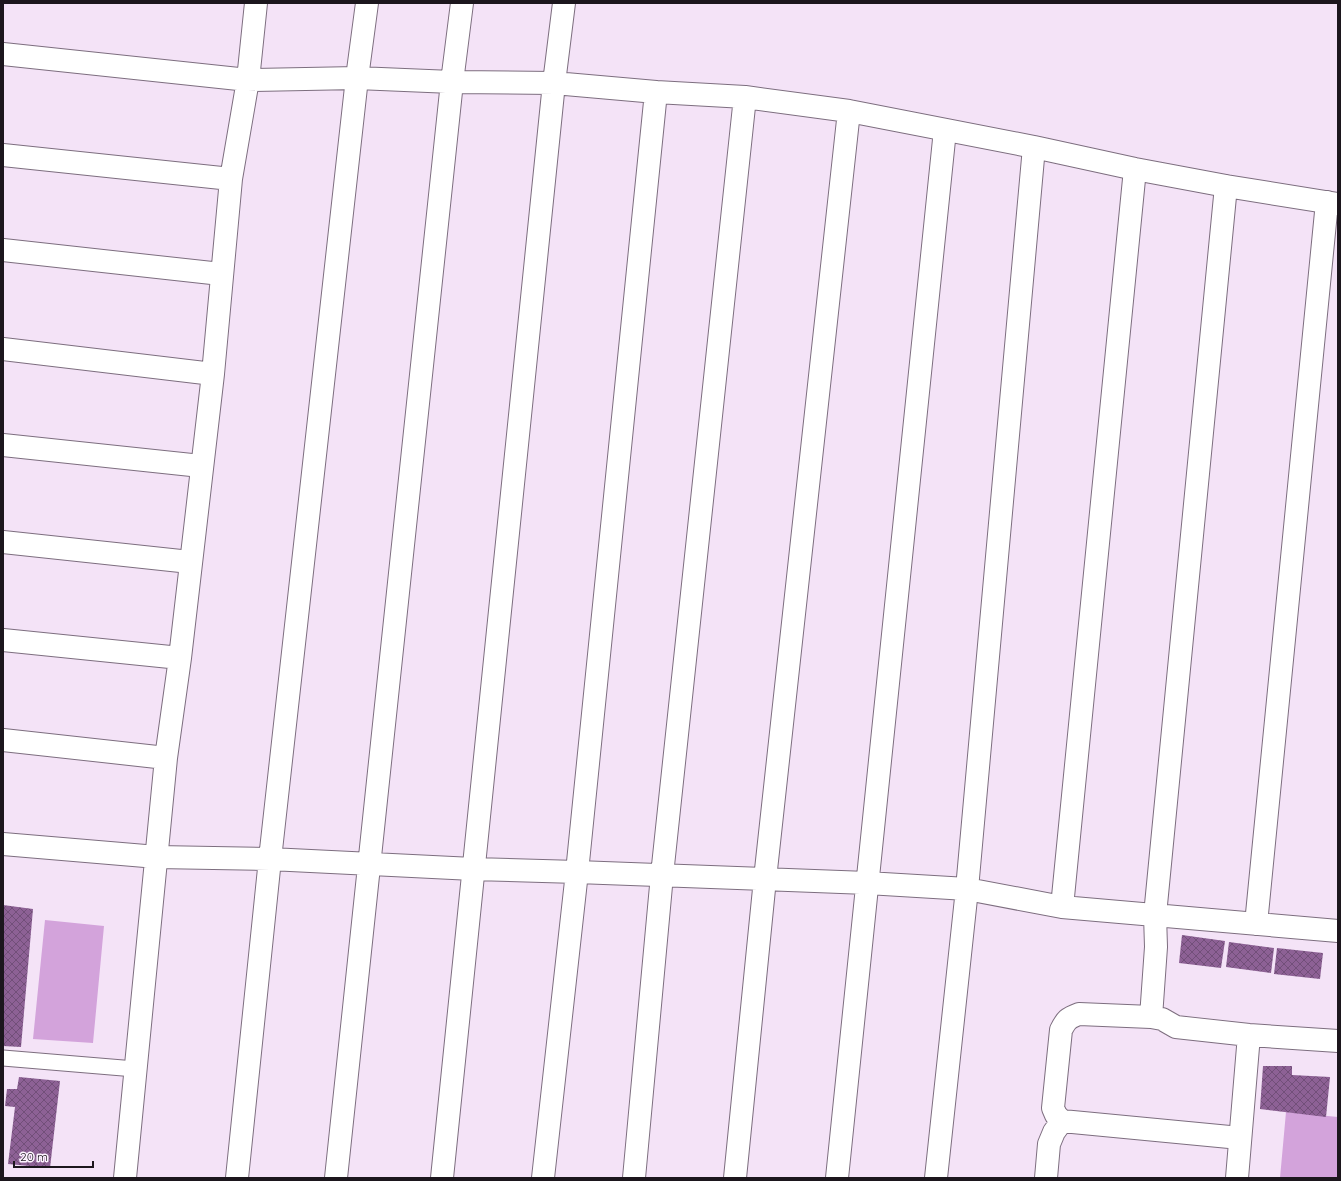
<svg xmlns="http://www.w3.org/2000/svg" width="1341" height="1181" font-family="Quicksand,sans-serif">
<style>
.grass{fill:#d3a3db}
.building{fill:url(#building-cross-hatch)}
.lines{fill:none;stroke-linecap:round;stroke-linejoin:round}
.lane-casing{stroke:#7d6e7f;stroke-width:17}
.street-casing{stroke:#7d6e7f;stroke-width:24}
.lane{stroke:#fff;stroke-width:15}
.street{stroke:#fff;stroke-width:22}
</style>
<defs>
<pattern id="building-cross-hatch" width="8" height="8" patternUnits="userSpaceOnUse"><rect width="8" height="8" fill="#8d6195"/><path d="M0 0l8 8M0 8l8-8" fill="none" stroke="#724f79"/></pattern>
</defs>
<rect width="100%" height="100%" fill="#f4e3f7"/>
<path class="grass" d="M45,920L104,926L93,1043L33,1039Z
M1286,1112L1338,1117V1178H1280Z"/>
<path class="building" d="M3,905L33,909L21,1047L3,1046Z
M1182,935L1225,941L1221,968L1179,963Z
M1229,942L1274,948L1271,973L1226,967Z
M1277,948L1323,953L1320,979L1274,974Z
M1263,1066H1292V1075L1330,1077L1326,1117L1260,1109Z
M19,1077L60,1081L50,1168L8,1164L15,1107L5,1106L7,1089H17Z"/>
<g class="lines">
<g class="lane-casing">
<path id="lane" d="M3,1058L135,1069"/>
</g>
<g class="street-casing">
<path id="street" d="M3,54L248,80L357,78L452,82L554,83L656,92L745,97L849,111L1034,147L1135,169L1226,186L1338,204
M3,155L231,179
M3,250L221,274
M3,349L213,374
M3,445L201,466
M3,542L190,562
M3,640L180,658
M3,740L166,758
M3,844L157,857L270,859L473,869L577,872L867,883L967,889L1062,907L1338,931
M1062,907L1135,169
M1256,924L1327,202
M1151,1017L1156,947L1155,915L1226,186
M1062,1121L1240,1138
M125,1178L166,758L180,658L213,374L231,179L248,80L256,3
M237,1178L270,859L357,78L367,3
M336,1178L452,82L462,3
M442,1178L554,83L564,3
M543,1178L577,872L656,92
M634,1178L662,875L745,97
M735,1178L765,879L849,111
M837,1178L945,130
M936,1178L967,889L1034,147
M1046,1178L1049,1144L1054,1132L1062,1121L1056,1115L1053,1108L1061,1030C1066,1020 1068,1018 1079,1014L1151,1017L1162,1019L1176,1027L1249,1035L1338,1041
M1237,1178L1249,1035"/>
</g>
<use href="#lane" class="lane"/>
<use href="#street" class="street"/>
</g>
<rect width="1341" height="1181" fill="none" stroke="#1c161d" stroke-width="8"/>
<path d="M14 1161v6h79v-6" fill="none" stroke="#1c161d" stroke-width="2"/>
<text x="20" y="1161" font-size="12" fill="#1c161d" stroke="#fdf3ff" stroke-width="3" paint-order="stroke">20 m</text>
</svg>
